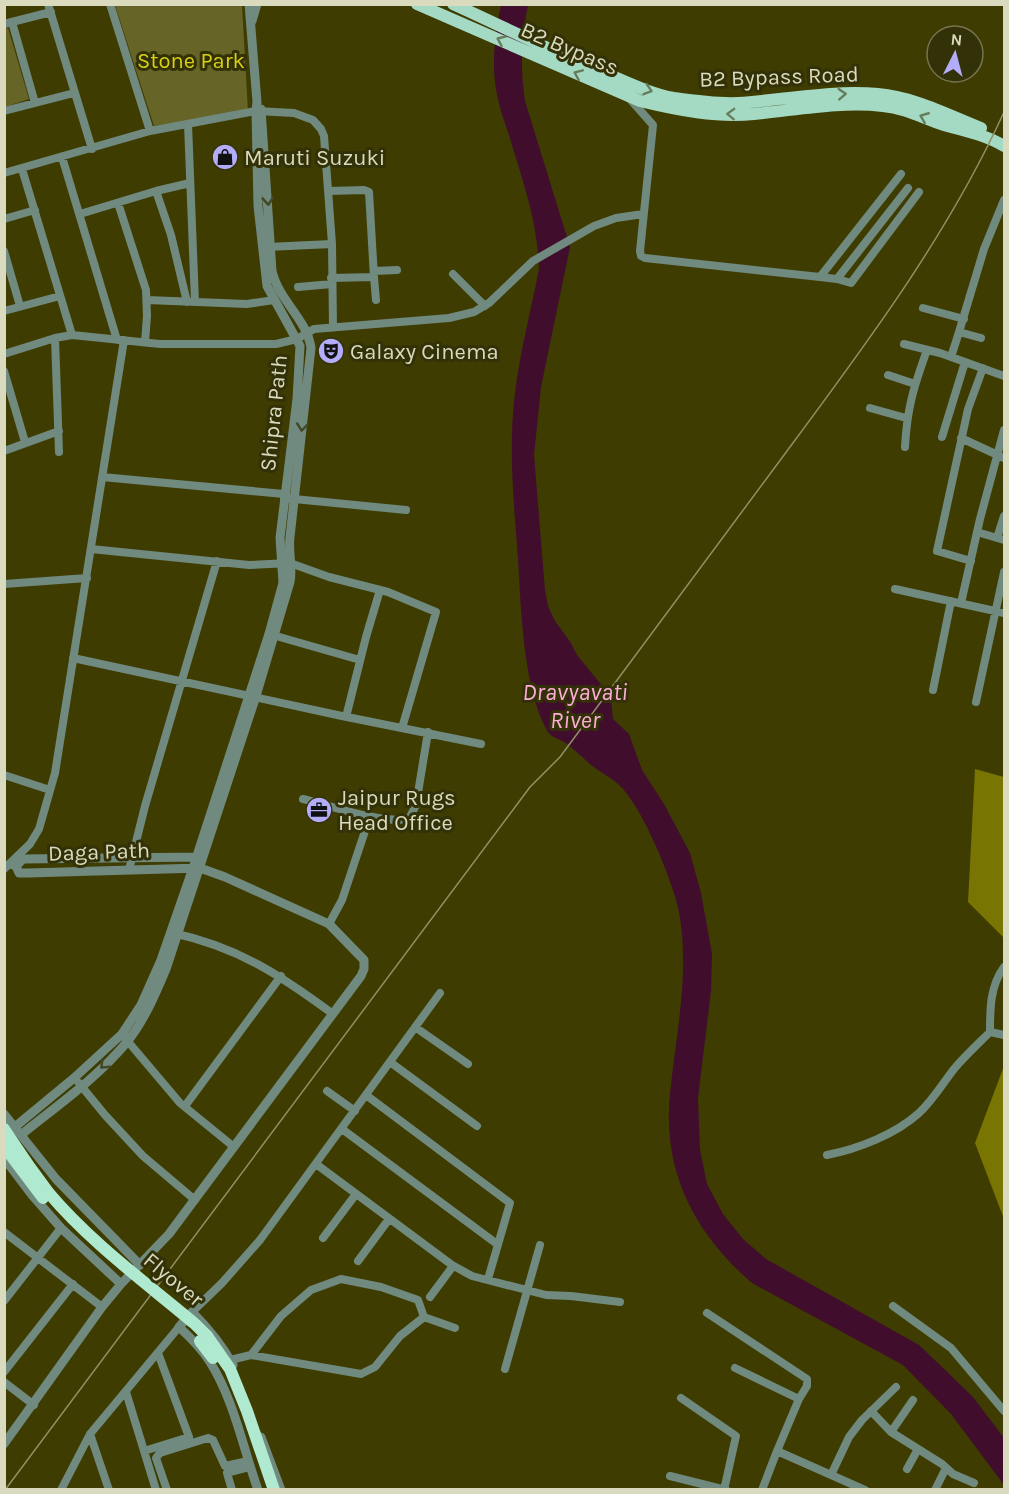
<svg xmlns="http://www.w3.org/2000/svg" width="1009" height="1494" font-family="Karla,sans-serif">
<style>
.green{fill:#666426}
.forest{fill:#797502}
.water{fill:#410d2c}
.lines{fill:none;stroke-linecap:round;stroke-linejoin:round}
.minor{stroke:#708a7f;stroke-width:8}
.tertiary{stroke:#708a7f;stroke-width:9}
.primary{stroke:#a4d9c3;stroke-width:12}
.trunk{stroke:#aee9d0;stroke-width:12}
.rail{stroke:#919065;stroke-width:1.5}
.trunk-bridge{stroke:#aee9d0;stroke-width:12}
.oneway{stroke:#667d5c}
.oneway2{stroke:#424725}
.labels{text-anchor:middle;stroke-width:6;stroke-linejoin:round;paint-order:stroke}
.street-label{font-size:22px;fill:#dadabe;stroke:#333107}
.park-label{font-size:22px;fill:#d7d014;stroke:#333107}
.poi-label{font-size:22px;fill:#dadabe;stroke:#333107;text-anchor:start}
.water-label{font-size:24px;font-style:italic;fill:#fdadd6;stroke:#333107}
</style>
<rect width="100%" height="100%" fill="#3e3c00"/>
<path class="green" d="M115,5H242L248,112L154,126Z
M8,28L29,99L5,107L4,29Z"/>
<path class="forest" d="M975,769L1004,777V938L968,902Z
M1004,1066V1219L975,1143Z"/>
<path class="water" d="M501,5H528C521,37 520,68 525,101L570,247L541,387L534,455L545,590L548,606L555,621L571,643L577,655L608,693L611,699L613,719L629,734L642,770L664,804L690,853L701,893L712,954L711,991L698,1098L700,1150L707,1184L723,1214L743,1239L766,1259L919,1345L941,1366L973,1397L1004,1438V1485L951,1414L903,1365L752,1283C695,1234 662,1172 670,1094C676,1032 691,970 678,907C671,877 641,804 618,784C610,777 600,772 591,765C583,758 575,750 566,743C560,739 552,738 548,732C523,690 521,607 518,559C514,504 508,449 515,393C520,352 531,310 539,269C538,222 522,179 509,135C503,118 497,100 495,82C492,57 496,29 501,5Z"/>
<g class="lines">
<path class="minor" d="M48,4L92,149
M110,4L150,131
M12,22L35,103
M4,24L51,12
M630,99L653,125L640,251L641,256L645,258L820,277L901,174
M4,111L74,93
M188,124L195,302
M62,157L117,340
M22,169L72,335
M4,173L150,131L256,111L294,113L313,120L321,129L324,136L332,244L333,327
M156,191L171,235L187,302
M329,191L364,190L369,192L374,277L331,278
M118,203L146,290L147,316L145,342
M80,214L156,191L190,183
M4,219L35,210
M267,247L332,244
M4,251L20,306
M374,271L397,270
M453,274L485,306
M374,277L376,300
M820,277L837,279L908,188
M837,279L851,283L919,192
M298,287L332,284
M147,300L247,304L274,300
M923,308L964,319
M4,311L60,296
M55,338L59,452
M981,338L959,332L984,249L1004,200
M904,344L940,353L1004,376
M4,354L55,338L72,335L160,344H276L297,339L314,329L449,318L474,312L489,303L533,261L594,226L616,218L643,214
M951,357L959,332
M4,371L25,442
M888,375L915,384
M870,408L906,418
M942,437L965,362
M961,438L1004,458
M905,447C907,408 914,386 927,350
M4,451L59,431
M102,477L284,494
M284,498L406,510
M977,532L1004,540
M997,538L1004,516
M91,549L249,565L290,563L329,577L388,592L436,612L402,728
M971,561L937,551L968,409L983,368
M4,584L87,578
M895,589L1004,613
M961,603L980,519L1004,430
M269,634L360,660
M73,658L342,716L481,744
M933,690L951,601
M976,702L1004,572
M346,717L366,637L380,590
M4,775L50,790
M303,799C332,806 382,824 409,819L416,805L428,732
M4,869L30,844L39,829L55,773L124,340
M129,870L145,806L217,561
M329,924L342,900L370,816
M173,933C238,947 280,975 333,1014
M415,1027L468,1064
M990,1032L1004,1035
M125,1038L180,1103L234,1147
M390,1062L477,1126
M78,1082L105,1115L143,1156L195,1200
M327,1091L355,1111
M366,1095L510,1203L488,1279
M185,1106L281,976
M342,1129L497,1244
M827,1155C858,1149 896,1134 919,1113C933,1100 943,1083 954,1069C965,1056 978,1044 990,1032C990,1009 990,986 1004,967
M316,1164L452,1265L472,1276L546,1295L571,1296L620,1302
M4,1232L102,1307
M323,1238L356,1194
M358,1261L389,1219
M430,1297L453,1266
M4,1301L61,1228
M893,1306L951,1348L1004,1411
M192,1312L222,1283L260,1240L440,993
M707,1313L807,1379V1386L799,1399L777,1451L865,1490
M424,1317L455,1328
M230,1360L251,1355L281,1316L311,1290L341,1279L381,1287L418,1300L424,1317L400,1336L375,1367L361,1374L251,1355
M735,1368L799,1399
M505,1369L540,1245
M4,1372L73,1284
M4,1382L34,1405
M126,1392L156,1490
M681,1398L736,1436L724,1490
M871,1411L891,1432L942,1464L953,1474L974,1483
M891,1432L913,1400
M90,1434L109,1490
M144,1451L189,1437L158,1353
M907,1469L918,1449
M831,1475L849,1437L862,1420L896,1387
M670,1476L726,1490
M61,1490L90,1434L179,1327
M167,1490L156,1458L160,1453L208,1438L213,1440L225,1466L248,1461
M232,1490L227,1473L250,1467
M762,1490L777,1451
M935,1490L946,1468"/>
<path class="tertiary" d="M252,21L257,4
M16,866L23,859L199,857
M4,1114L56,1179L140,1265
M16,1126L74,1078L122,1034L141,1005L161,960L193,868L269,634L283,583L280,538L297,399L300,346L267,286L258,206L256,111L257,102L249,4
M22,1134C58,1105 97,1078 127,1042C144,1021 156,993 166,969L256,696L290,582C293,567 288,552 290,537L311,348C307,319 279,301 272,271L261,109
M4,1158L32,1195L61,1228L121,1284
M233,1365C222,1345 208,1328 192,1312L179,1327C191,1338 202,1349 210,1362C234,1400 243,1448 258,1490
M261,1437L281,1490
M4,1444L102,1307L121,1284L169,1234L361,976L364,969V960L329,924L225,877L200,868L28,873H19L16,866L10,864"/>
<path class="primary" d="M417,4L640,101C677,110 717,118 754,114C797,110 840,101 883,106C905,108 923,118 944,125C965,131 986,135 1004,146
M453,4C506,28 557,54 610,75C631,84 652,94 674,98C695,101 717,104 738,103C784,100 831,90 878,94C914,97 948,115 981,128"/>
<path class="trunk" d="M4,1129L29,1166L48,1192
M4,1146L43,1198
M207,1336L230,1369L247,1411L274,1490
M200,1341L213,1358"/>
<path class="rail" d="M5,1490L530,787L560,757C636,655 712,553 787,451C867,343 948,235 1004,112"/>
<path class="trunk-bridge" d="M48,1192C90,1242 145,1282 195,1324L207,1336"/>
</g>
<defs><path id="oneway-chevron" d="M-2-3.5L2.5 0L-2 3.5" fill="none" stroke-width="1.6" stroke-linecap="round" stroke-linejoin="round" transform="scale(1.5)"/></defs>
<g class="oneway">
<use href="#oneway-chevron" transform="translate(501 40) rotate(-156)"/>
<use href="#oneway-chevron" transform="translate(578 74) rotate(-157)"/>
<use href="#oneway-chevron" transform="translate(648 90) rotate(18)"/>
<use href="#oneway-chevron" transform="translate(842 94) rotate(-3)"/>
<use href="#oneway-chevron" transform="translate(731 114) rotate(-178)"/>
<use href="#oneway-chevron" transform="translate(924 117) rotate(-158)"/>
</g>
<g class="oneway2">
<use href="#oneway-chevron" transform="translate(268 201) rotate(86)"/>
<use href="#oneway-chevron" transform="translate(302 427) rotate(96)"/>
<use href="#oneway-chevron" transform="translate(104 1065) rotate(136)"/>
</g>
<defs>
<g id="shop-disc" transform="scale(1.35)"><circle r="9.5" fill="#b3adf9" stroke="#333107"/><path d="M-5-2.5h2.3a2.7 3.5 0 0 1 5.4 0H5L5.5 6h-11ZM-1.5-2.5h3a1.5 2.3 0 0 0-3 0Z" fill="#111"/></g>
<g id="theatre-disc" transform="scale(1.35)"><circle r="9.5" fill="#b3adf9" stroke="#333107"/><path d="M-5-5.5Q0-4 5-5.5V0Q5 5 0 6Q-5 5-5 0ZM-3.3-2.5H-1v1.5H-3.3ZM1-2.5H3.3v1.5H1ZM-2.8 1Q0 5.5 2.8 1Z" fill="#111"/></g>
<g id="office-disc" transform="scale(1.35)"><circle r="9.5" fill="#b3adf9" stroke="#333107"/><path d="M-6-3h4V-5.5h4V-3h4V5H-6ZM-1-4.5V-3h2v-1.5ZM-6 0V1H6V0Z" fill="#111"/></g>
</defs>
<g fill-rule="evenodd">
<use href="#shop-disc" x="225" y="157"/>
<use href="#theatre-disc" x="331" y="351"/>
<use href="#office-disc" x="319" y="810"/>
</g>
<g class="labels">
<g class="street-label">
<text transform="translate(570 48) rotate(23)" y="8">B2 Bypass</text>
<text transform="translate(779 76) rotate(-2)" y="8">B2 Bypass Road</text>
<text transform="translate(273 413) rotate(-84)" y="8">Shipra Path</text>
<text transform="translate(99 851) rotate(-2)" y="8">Daga Path</text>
<text transform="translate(174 1279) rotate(40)" y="8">Flyover</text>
</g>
<g class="park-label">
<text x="191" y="68">Stone Park</text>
</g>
<g class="poi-label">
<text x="244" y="165">Maruti Suzuki</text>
<text x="350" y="359">Galaxy Cinema</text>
<text x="338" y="805">Jaipur Rugs<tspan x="338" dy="25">Head Office</tspan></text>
</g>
<g class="water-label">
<text x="575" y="700">Dravyavati<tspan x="575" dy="28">River</tspan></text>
</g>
</g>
<rect width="1009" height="1494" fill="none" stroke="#dadabe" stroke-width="12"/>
<g transform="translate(955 54) rotate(6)"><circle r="28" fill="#333107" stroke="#767550" stroke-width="1.5"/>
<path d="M0-4.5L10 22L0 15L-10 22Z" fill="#b3adf9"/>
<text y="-9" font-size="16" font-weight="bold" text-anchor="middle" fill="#dadabe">N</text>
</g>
</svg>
